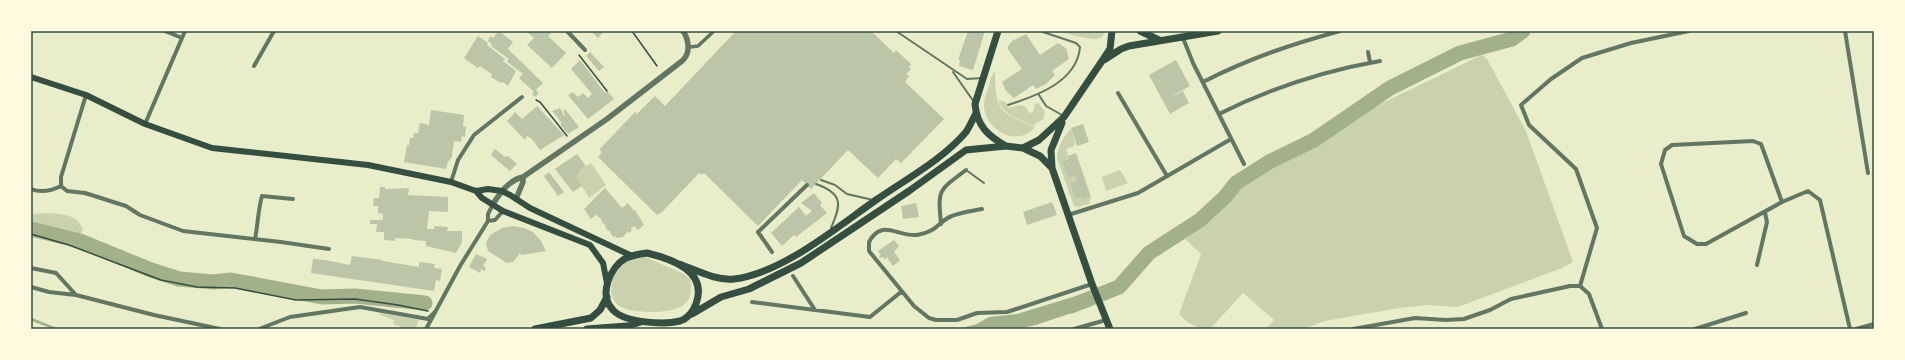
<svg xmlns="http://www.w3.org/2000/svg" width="1905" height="360" font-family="Quicksand,sans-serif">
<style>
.green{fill:#cad2ad}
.water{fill:#a3b18a}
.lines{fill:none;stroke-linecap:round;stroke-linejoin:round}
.stream{stroke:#a3b18a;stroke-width:2.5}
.river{stroke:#a3b18a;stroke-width:15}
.building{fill:#bcc5a7}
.path{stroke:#344e41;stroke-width:1.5}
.service{stroke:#617663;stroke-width:2}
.pedestrian{stroke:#617663;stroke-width:3.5}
.minor{stroke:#617663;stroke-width:4}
.tertiary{stroke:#617663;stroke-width:5.5}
.secondary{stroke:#344e41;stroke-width:6}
.primary{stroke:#344e41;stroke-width:7}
.neatline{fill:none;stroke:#344e41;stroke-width:1.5}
</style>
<rect width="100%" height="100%" fill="#e9edc9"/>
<path class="green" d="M1057,31H1105L1102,38L1094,39L1080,37Z
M1482,55L1487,59L1526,131L1573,262L1562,268L1458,307L1427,305L1399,308L1325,321L1304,329H1266L1274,320L1243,293L1210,329C1197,329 1188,324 1179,314L1201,254L1185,239L1212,219L1249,181L1335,132L1372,108Z
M995,71C995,111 1000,113 1035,127C1017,149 983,129 984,104C984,99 986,94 988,89C990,83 991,76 995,71Z
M998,100L1006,102L1008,108L1022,105L1027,108L1029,113L1033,112L1035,104L1038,103L1045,112L1043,119L1035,124V126C1020,120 1004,116 998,100Z
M1071,129L1075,143L1074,146L1066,149L1069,159L1062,161L1068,177L1075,175L1077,181L1070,183L1075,199L1082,197L1083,200L1091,197L1089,204L1077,207L1074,206L1057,158C1058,146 1063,137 1071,129Z
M591,163L606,185L589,198L576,176L579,174V171Z
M1120,170L1128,183L1106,191L1102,177Z
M52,213C67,216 77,214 83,230C73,252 47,232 31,228V214Z
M645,257L684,274L690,279C696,308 675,311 652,312C630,312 604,309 613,279C618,261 630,259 645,257Z
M380,313L419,320L415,329H405L393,324L394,320L380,315Z"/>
<path class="water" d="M1086,293L1092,306L1036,325L1017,329H958L977,324L989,317L1017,314Z
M409,296L426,299L425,307L408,304Z"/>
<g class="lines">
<path class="stream" d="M31,319L56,329"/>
<path class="river" d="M31,229L80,241L151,270L179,279L214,282L231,280L322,297L355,296L425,303
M1071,306L1119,287L1149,253L1200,220L1225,197L1236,183L1269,162L1314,140L1390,88L1460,53L1512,39L1523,31"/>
</g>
<path class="building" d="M499,31L513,42L508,49L543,83L536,90L539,93L535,97L532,94L534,92L519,78L523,74L510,64L507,61L509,59L491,46L492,44L488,41L490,36L493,38Z
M526,31H553L548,36L566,53L552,68L527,45L534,38Z
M591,31H604L598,38Z
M736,31H871L894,53L896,50L911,64L909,67L911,69L906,74L909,76L905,82L944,119L901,163L896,159L878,178L848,150L811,189L802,180L758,226L704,173L702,175L699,173L662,212L657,215L598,157L602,152L599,150L635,112L637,114L655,96L665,106Z
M968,31H985L973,70L959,66L960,60H958Z
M1026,34L1040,55L1058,43L1066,48L1069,59L1052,71L1055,75L1046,84L1036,89L1033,85L1014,98L1006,91L1002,82L1022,69L1007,48L1012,41Z
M478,36L488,43L487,45L505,59L503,61L516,71L508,86L503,82L501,83L491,77L492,74L480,66L478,68L464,58Z
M590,52L604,67L599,71L586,56Z
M580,60L605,93L607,91L614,99L588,119L568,95L573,92L578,97L583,93L588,98L592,94L571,69Z
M1176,60L1190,86L1167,99L1183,91L1189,103L1170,114L1149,75Z
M537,106L564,135L540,150L532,139L527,136L525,140L507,121L515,112L522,119Z
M560,108L564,116L565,115L563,111L565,109L579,127L568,134L560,124L562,123L552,111Z
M431,110L464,115L463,126L466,127L465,137L462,136L461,142L454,141L452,157L448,162L446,169L404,162L407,145H409L410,138H413L414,133H418L420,123L429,125Z
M1083,124L1089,142L1077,146L1071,128Z
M495,149L505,157L508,156L517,164L510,171L491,155Z
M1076,153L1091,197L1083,200L1082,197L1075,199L1070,183L1077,181L1075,175L1068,178L1062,161L1069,159L1068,156Z
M577,154L586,166L579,171V174L576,176L582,186L573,192L555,169Z
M549,172L564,192L558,196L544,176Z
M380,187H385V189L409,188L408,195L448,197V212L429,211L427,229H434V226L448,227L447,231H462V242L456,253L426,246V241L413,240V239L395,238V241L384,240V232H376L377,224H370V220H381L383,219V214L378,213V206H373L374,198H379Z
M605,188L622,208L628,203L634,211L635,210L644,225L638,230L634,226L631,228L632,230L629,233L628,231L623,237L617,238L615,236L613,237L609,230L608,231L605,227L606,226L601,221L602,220L597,216V214L591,219L584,209Z
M814,193L822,203L820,205L827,213L796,237L794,235L782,246L771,233L799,207L806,216L812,211L801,203Z
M1052,202L1057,215L1027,225L1023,212Z
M916,203L919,217L903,219L901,206Z
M513,226L524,228L533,232L541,241L546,251L521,255L520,253L513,262L507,263L488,251L486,243L490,235L502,228Z
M894,240L899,246L894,252L900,260L893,266L888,259V257L885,259L882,257L880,258L879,256L881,255L878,251Z
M476,254L487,259L483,266L486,268L485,271L481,269L480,273L469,267Z
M352,256L383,260V261L419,267V262L435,264L434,268L442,269L440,281L436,280L434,291L311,273L313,259L325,260L350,265Z"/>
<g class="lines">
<path class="path" d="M632,31L657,66
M579,55L607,91
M536,100L540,102L567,136
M31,234L69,245L161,280L197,287L235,288L296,300L355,299L398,305L428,311"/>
<path class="service" d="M896,31L967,79L982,78
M953,72L974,102
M1039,95L1046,106L1062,115
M1008,105C1036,96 1077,82 1080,47L1076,43L1040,31
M966,170L984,183
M821,180L835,185L847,194L873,200
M816,184C844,194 841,205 831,228"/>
<path class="pedestrian" d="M690,47L698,46L714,31"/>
<path class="minor" d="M165,31L182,38
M567,31L585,50
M1845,31L1868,173
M1183,38L1193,63L1244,164
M1368,52L1370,62
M254,66L274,31
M1203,82C1250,58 1289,45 1340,31
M1118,93L1167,176
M1219,114C1271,88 1323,71 1380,61
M145,124L185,31
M451,182L458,160L474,135L522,97
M61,186L67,191L85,193L126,206L140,215L183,231L281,242L329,249
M61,186V177L86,95
M31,189C41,193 51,191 61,186
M1782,202L1761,144L1753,141L1672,145L1665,150L1661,164L1684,236L1697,244H1706L1782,202L1808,191L1820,200L1850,329
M982,209C972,211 961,212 952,216C938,221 938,232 917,235C897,237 882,218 869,242V251L914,306L929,318L936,320H957L977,313L1007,312L1092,284
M1068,215L1138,193L1231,139
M488,221L495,220L503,211
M941,224C938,189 937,192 966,170
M255,239C258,224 258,210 262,196L293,199
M772,252L758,232L807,185
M1757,265L1767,222L1765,213
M31,268L56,273L76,295
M793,276L815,310
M1580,286L1597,228L1587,200L1576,169L1529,125L1521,105L1551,79L1582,58L1631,43L1689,31
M31,287L49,292L76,295L154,315L220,329
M752,302L870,317L901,292
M259,329L290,317L360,307L428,319L435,312
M426,329L460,266L488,221V214L493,204
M1074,329L1106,320
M1353,329L1415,318L1446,320L1464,319L1490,310L1511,299L1570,286H1580L1589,294L1602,329
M1695,329L1746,313
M1856,329L1874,324"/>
<path class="tertiary" d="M516,199L523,182V177
M493,204C500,193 509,180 523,177L607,119L682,61C691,53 689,40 683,31"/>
<path class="secondary" d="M31,77L86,95L145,124L212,148L368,165L451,182L476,191L488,189L502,191L510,195L530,208L632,256
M476,191L482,198L503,211L590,245L603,263L607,283"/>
<path class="primary" d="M998,31L975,104C977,126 988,136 1006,146
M1140,31L1159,40
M1104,60L1121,49L1129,46L1218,31
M1062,123L1051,150L1052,168L1092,284L1110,329
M1023,148L1040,156L1052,168
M647,253C672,259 708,271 696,304C693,312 689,318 680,321C664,325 625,323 613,310C598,295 610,267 626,258C633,255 640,254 647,253Z
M679,264C696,270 716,281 734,279C783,273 837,227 876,200C906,179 942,160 966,132C970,126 973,119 976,113
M692,314L721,297L749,289L801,263L909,191L966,150L1006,146L1023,148L1039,140L1064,117L1102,61L1110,49L1112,31
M535,329L591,318L600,310L607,297
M587,329L627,326L641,322"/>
</g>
<rect width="1905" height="360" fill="none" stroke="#fefae0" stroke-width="64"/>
<rect x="32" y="32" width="1841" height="296" class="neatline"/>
</svg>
